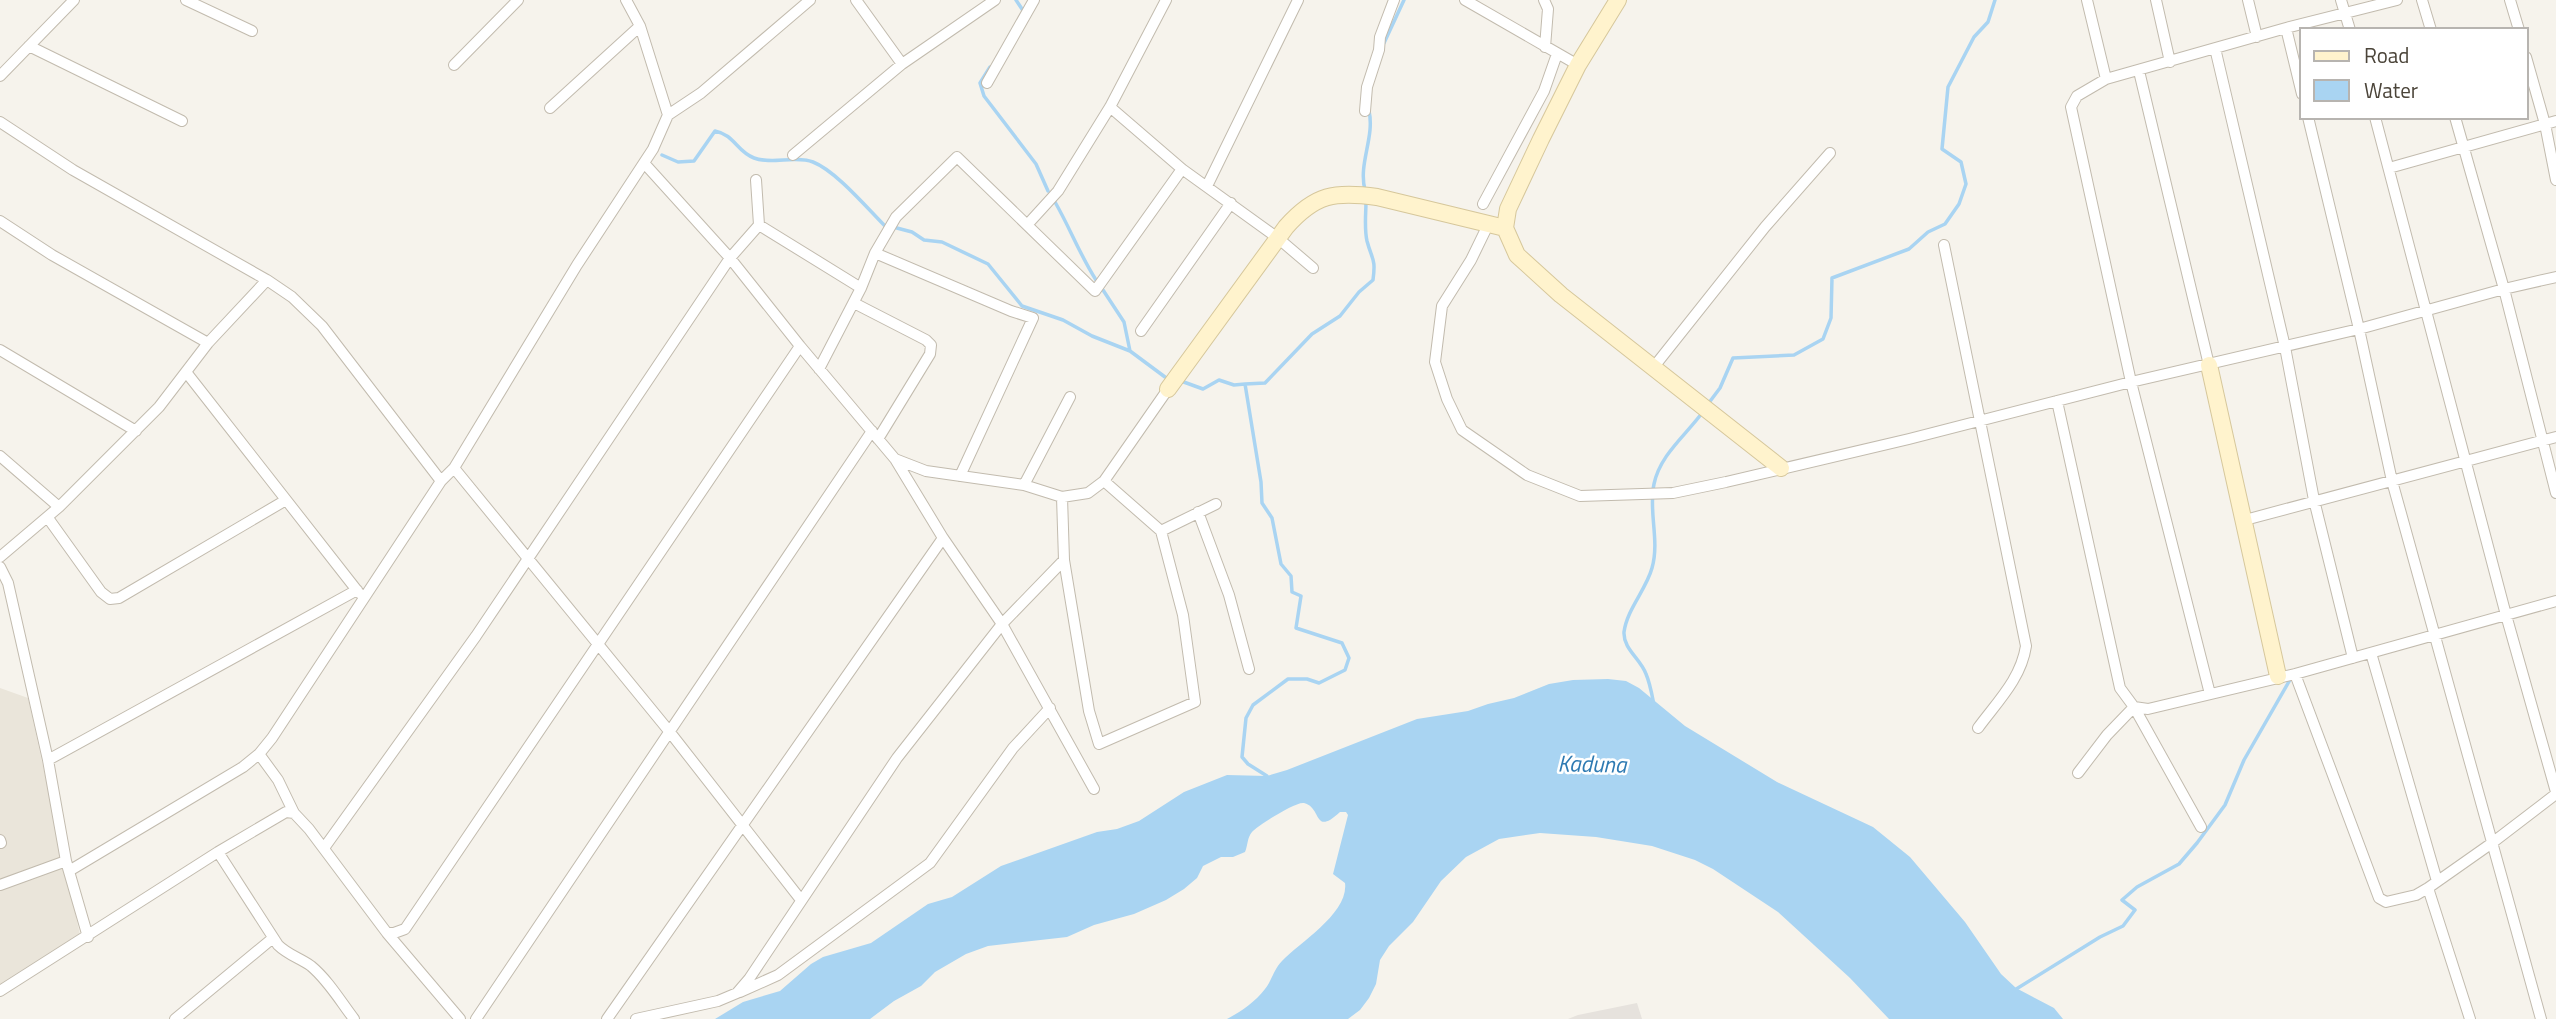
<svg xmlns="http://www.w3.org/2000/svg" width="2556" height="1019" font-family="'Titillium Web',sans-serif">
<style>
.residential{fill:#eae5da}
.industrial{fill:#e6e2dd}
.water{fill:#a9d4f2}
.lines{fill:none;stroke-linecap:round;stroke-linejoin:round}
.stream{stroke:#a9d4f2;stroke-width:3.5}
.street-casing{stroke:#c2bbae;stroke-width:12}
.secondary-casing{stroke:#d6c79b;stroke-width:18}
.street{stroke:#fff;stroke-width:10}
.secondary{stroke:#fff3cd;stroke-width:16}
.labels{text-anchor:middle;stroke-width:5;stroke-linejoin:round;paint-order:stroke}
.water-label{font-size:23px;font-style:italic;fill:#2e7ab2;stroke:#fff}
</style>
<rect width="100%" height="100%" fill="#f6f3ec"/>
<path class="residential" d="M0,688L28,698L82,944L0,992Z"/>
<path class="industrial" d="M1637,1003L1642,1019H1568L1578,1015Z"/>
<path class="water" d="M1608,679L1626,681L1639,688L1685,726L1777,782L1873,827L1910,857L1965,922L2001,974L2016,988L2054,1008L2063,1019H1889L1850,978L1778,912L1713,869L1695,860L1652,846L1596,837L1540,833L1499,839L1466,857L1441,881L1413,922L1389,946L1380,960L1376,984L1369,998L1360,1010L1348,1019H1227C1242,1011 1255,1002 1265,989C1272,980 1274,969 1282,961C1300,942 1349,913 1345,883L1333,874L1348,815L1346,812H1340C1313,837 1322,807 1304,803C1296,801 1259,825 1252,832C1247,838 1248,845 1245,852L1233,857H1221L1203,866L1197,878L1184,889L1166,900L1134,914L1094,925L1067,937L988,946L966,954L935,972L921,986L894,1001L870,1019H715L743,1002L780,991L811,964L823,957L871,943L928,904L952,897L1001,866L1097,832L1117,829L1139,821L1184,792L1227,775L1267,776L1287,770L1417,719L1468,711L1488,704L1514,698L1549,684L1573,680Z"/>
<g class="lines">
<path class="stream" d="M1016,0L1024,12
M1384,43L1404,0
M990,67L980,83L984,96L1036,164L1048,191
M662,155L678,162L694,161L715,131C735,135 736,151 754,158C772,165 795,155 813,162C836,171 867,208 885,226
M1365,190C1358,164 1375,137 1369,111
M1055,202C1070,228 1080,255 1096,280
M893,227L912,232L924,240L942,242L988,264L1022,306L1063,320L1092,336L1130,351L1165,377L1170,379
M1103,290L1124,322L1130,351
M1181,381L1203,389L1219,380L1234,385L1245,384L1261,482L1262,503L1272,518L1281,564L1291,576L1292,592L1301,596L1296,628L1342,643L1349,658L1345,670L1319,683L1307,679H1288L1253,705L1246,718L1242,757L1248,764L1267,776V780
M1245,384L1265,383L1312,334L1340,316L1359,292L1373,280C1376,258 1372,260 1367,241C1364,228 1366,214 1366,201
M1708,404L1720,388L1733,358L1794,355L1823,339L1831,318L1832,278L1909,249L1928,232L1945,224L1959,204L1966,184L1961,162L1942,149L1948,87L1974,37L1988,22L1995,0
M1654,705C1652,695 1650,683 1646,674C1641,659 1623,649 1624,632C1627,609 1646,590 1652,568C1660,540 1648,511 1654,484C1660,455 1685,436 1702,413
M2013,991L2100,937L2123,926L2135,910L2122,900L2137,887L2179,864L2197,843L2225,805L2244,760L2291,678"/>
<g class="street-casing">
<path id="street" d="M186,0L252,31
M626,0L640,26L668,115
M856,0L902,64
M1465,0L1578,65
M1544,0L1548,9L1545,47
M2087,0L2106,79
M2156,0L2170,62
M2248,0L2257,37
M2341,0L2350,30
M2422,0L2431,30
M2510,0L2519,30
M2286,28L2302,94
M29,46L182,121
M2215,48L2285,347L2314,500L2353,658
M2526,57L2545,124L2556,180
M454,65L518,0
M2139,71L2209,365
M0,76L74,0
M987,83L1034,0
M1110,107L1182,169L1279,239L1313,268
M550,108L640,26
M1365,111L1367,87L1379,50L1380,37L1394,0
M2308,117L2359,329L2392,481L2541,1019
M2375,117L2506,615L2556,792
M2455,117L2504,289L2556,493
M0,122L73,170L267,280L292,297L322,326L441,481
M793,155L902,64L995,0
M644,163L730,258L800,346
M2389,168L2556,121
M1207,186L1298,0
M1483,204L1544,91L1557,54
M0,221L52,255L208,343
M759,225L861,288
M1027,225L1058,191L1110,107L1166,0
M1488,225L1471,260L1442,306L1435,362L1447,399L1462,430L1527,475L1580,496L1673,493L1726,482L1909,439L2131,382L2359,329L2504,289L2556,277
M1944,245L2026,646C2021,679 1997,702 1978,728
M875,253L1011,311L1033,318L960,476
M854,303L926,340L931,345L930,354L878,439
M1141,331L1231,203
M0,350L136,431
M1653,368L1765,227L1830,153
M819,369L861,288L875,253L896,217L957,157L1095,291L1182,169
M186,372L359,593
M2057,401L2120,688L2134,707L2201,827
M0,456L59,507
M895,459L943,538L1002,624L1094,789
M454,468L669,731L801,900
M1024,485L1070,397
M1062,497L1064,560L1089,711L1099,744L1195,702L1183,615L1161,531L1104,481
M1198,512L1229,595L1249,669
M48,518L101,592L110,599L119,598L286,500
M2245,520L2556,437
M1161,531L1216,504
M0,557L59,507L159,407L208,343L267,280
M0,567L8,583L48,760L66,861L88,937
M2371,653L2437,881
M2295,674L2379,898L2386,902L2416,895L2428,888L2492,843L2556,794
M2210,694L2131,382L2071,107L2077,96L2106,79L2286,28L2397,0
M2134,707L2148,709L2295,674L2556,601
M259,754L278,780L294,813
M48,760L357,590
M2078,773L2107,735L2134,707
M0,840L1,843
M324,848L476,636L730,258L759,225L756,180
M218,852L278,945C288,955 300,958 311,966C328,980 341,1002 354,1019
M69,871L243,767L259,754L272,738L441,481L454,468L577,265L653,149L668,115L701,93L810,0
M0,885L66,861
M2428,888L2470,1019
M387,933L460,1019
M0,991L218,852L286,812L294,813L309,829L387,933H394L405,929L800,346L895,459L926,471L1024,485L1062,497L1088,493L1104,481L1168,389
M740,992L778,975L930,863L1013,748L1050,708
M175,1019L273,938
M476,1019L872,431
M607,1019L943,538
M636,1019L718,1001L737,993L749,979L897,758L1002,624L1064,560"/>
</g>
<g class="secondary-casing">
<path id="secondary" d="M1618,0L1578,65L1541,139L1508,209L1505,228L1517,255L1561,295L1781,468
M2209,365L2278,676
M1168,389L1286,227C1315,194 1335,191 1377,197L1505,228"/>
</g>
<use href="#street" class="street"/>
<use href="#secondary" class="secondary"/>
</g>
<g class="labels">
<g class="water-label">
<text transform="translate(1592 764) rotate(1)" y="8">Kaduna</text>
</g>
</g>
<rect x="2300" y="28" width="228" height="91" fill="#ffffff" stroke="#b7b4b0" stroke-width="2"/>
<rect x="2314" y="51" width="35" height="10" fill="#fff3cd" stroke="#b7b4b0" stroke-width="2"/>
<text x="2364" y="63" font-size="21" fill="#4b4439">Road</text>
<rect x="2314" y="80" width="35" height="21" fill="#a9d4f2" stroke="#b7b4b0" stroke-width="2"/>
<text x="2364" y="98" font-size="21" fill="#4b4439">Water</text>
</svg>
